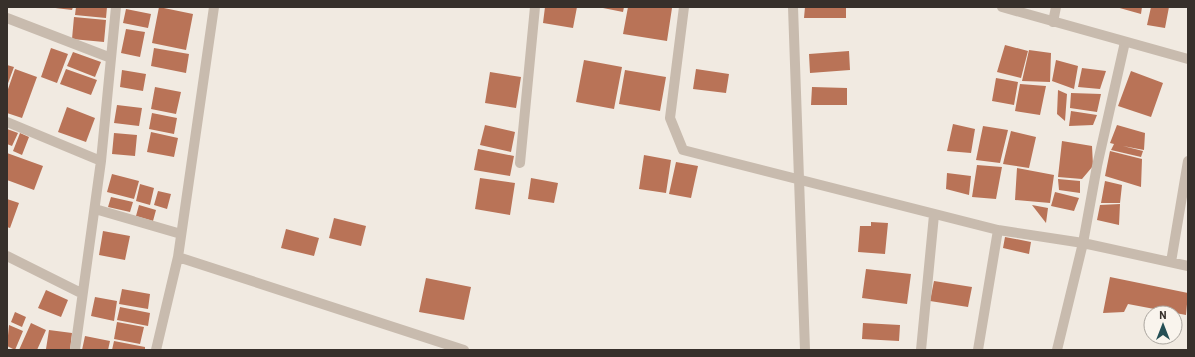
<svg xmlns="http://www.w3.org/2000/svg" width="1195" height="357" font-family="Barlow,sans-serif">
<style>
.building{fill:#b97357}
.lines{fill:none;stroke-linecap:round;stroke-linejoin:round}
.minor{stroke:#c8bbae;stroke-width:10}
.tertiary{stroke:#c8bbae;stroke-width:10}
</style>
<rect width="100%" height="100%" fill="#f1eae1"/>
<path class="building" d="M47,7H73L72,10Z
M76,7H107L106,18L75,15Z
M159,7L193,14L186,50L152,43Z
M545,7H577L573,28L543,23Z
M598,7H624L623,12Z
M628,7L672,8L667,41L623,34Z
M805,7H846V18H804Z
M1116,7H1142L1141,14Z
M1151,7H1169L1165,28L1147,25Z
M126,9L151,14L148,28L123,23Z
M74,17L106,20L104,42L72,39Z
M126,29L145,32L140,57L121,53Z
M1005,45L1028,51L1021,78L997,72Z
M51,48L68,54L57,83L41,77Z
M154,48L189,54L186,73L151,66Z
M1029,50L1051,53L1050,82L1022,81Z
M849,51L850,70L810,73L809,54Z
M73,52L101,62L95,77L67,66Z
M584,60L622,67L614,109L576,102Z
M1056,60L1078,66L1074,89L1052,81Z
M7,65L14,67L7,86Z
M1082,68L1106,71L1100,89L1078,87Z
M15,69L37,77L22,118L7,113V92Z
M66,69L97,80L91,95L60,84Z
M696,69L729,74L726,93L693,89Z
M122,70L146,74L143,91L120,87Z
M625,70L666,77L660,111L619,104Z
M1131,71L1163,83L1151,117L1118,106Z
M490,72L521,77L516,108L485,103Z
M996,78L1018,82L1014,105L992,101Z
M1020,84L1046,86L1040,115L1015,111Z
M155,87L181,92L176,114L151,109Z
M812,87L847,88V105H811Z
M1058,90L1067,94L1065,121L1057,114Z
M1071,93L1101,94L1097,112L1070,108Z
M117,105L142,108L139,126L114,123Z
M67,107L95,118L86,142L58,132Z
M1071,111L1097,115L1093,125L1069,126Z
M152,113L177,118L174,134L149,129Z
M953,124L975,129L971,153L947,151Z
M485,125L515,132L511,152L480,145Z
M1117,125L1145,133L1144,150L1123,146L1143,151L1141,157L1111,150L1114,144L1110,143Z
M983,126L1008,130L1000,163L976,160Z
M7,129L18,133L12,146L7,144Z
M1011,131L1036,137L1029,168L1003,164Z
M151,132L178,138L174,157L147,152Z
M20,133L29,137L22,155L13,151Z
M114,133L137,135L135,156L112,154Z
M1062,141L1092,146L1093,166L1082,179L1058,177Z
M478,149L514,156L510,176L474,170Z
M1110,151L1142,159L1141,187L1105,176Z
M7,153L43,166L34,190L7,180Z
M644,155L671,160L666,193L639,189Z
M676,162L698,166L691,198L669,194Z
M977,165L1002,167L996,199L972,197Z
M1017,168L1054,175L1050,203L1015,200Z
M947,173L971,176L969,195L946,189Z
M112,174L139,181L134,199L107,192Z
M480,178L515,183L510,215L475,209Z
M531,178L558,183L554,203L528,199Z
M1058,179L1080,181V193L1059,190Z
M1105,181L1122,185L1120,203H1101Z
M140,184L154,188L150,205L136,201Z
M158,191L171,194L167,209L154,205Z
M1055,192L1079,198L1074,211L1051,206Z
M111,197L133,202L130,212L108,207Z
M7,199L19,203L10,228L7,227Z
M1120,204L1119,225L1097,220L1100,205Z
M139,205L156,210L153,221L136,216Z
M1032,205L1048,208L1046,223Z
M334,218L366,226L361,246L329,238Z
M871,222L888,223L885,254L858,252L860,226H871Z
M286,229L319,238L314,256L281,248Z
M103,231L130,236L125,260L99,255Z
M1005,237L1031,242L1029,254L1003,248Z
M866,269L911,274L907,304L862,298Z
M1110,277L1188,293L1186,315L1128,304L1124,312L1103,313Z
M426,278L471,287L464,320L419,312Z
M934,281L972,287L968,307L930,301Z
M122,289L150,294L148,309L119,304Z
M46,290L68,300L61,317L38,308Z
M95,297L117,301L114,321L91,316Z
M120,307L150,313L148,326L117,320Z
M15,312L26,317L22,327L11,322Z
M117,322L144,327L140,344L114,339Z
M31,323L46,330L37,350H19Z
M863,323L900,325L899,341L862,339Z
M9,325L23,331L15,350L7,346Z
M49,330L72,333L70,350L46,349Z
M85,336L110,341L108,350H82Z
M114,341L145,347V350H112Z"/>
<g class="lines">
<path class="minor" d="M684,7L670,118L683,150L998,230L1083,243L1188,266
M793,7L805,350
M7,18L111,58
M1053,22L1056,7
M7,122L101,161
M520,163L535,7
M95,209L181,234
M7,256L81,293
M178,257L464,350
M1171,262L1188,161
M75,350L101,161L116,7
M156,350L178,257L214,7
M921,350L934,215
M978,350L998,230
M1057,350L1083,243L1097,166L1125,42"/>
<path class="tertiary" d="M1002,7L1188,59"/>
</g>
<rect width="1195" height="357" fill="none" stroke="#37302b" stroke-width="16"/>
<g transform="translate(1163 325)"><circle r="19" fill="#f9f4ed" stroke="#aba69f"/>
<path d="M0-3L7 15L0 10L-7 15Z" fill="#254f55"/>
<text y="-6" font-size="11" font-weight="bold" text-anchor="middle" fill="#37302b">N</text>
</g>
</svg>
